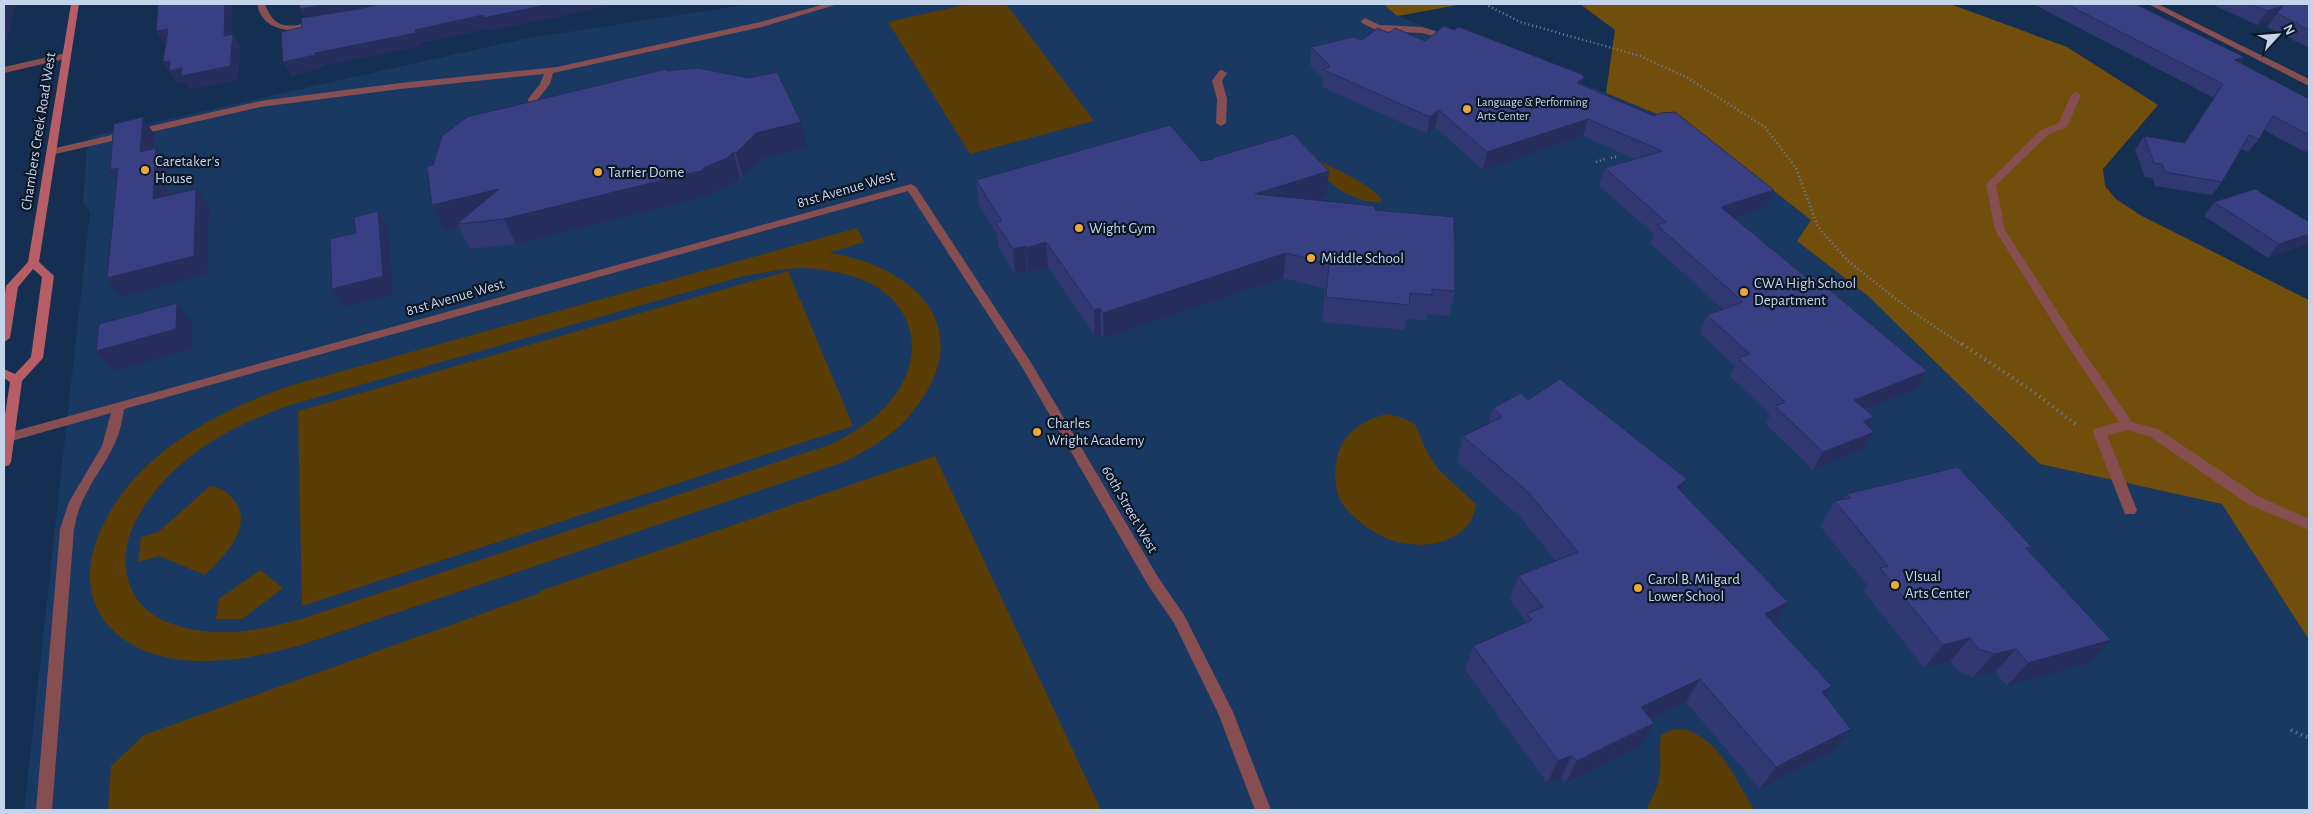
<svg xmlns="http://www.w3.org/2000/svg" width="2313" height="814" font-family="'Alegreya Sans',sans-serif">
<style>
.built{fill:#193962}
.green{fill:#5a3c05;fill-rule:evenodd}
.forest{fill:#724e0d}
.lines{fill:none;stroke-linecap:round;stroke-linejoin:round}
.path-far1{stroke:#6b829e;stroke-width:2.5;stroke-dasharray:1 3;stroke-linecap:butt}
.path{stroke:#6b829e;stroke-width:4;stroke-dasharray:1 4.5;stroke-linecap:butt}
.lane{fill:#874e52;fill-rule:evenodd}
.street{fill:#874e52;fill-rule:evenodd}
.secondary{fill:#b75d65;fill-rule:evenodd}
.wall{fill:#303771}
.shaded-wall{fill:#272d5c}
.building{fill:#384083;stroke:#272d5c}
.poi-dot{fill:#eca93a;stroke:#0c1727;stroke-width:2}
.labels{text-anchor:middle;stroke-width:4.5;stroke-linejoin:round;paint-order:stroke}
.far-poi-label{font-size:12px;fill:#c4d5eb;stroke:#0c1727;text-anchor:start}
.street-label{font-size:15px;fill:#c4d5eb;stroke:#0c1727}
.poi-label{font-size:15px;fill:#c4d5eb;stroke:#0c1727;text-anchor:start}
</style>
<rect width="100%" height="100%" fill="#142f52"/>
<path class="built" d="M750,4H1383L1397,16L1606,93L1696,130L1811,220L1797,241L1868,296L2040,464L2222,504L2309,640V810H24L90,212L83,202L88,137L523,39Z"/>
<path class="green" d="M968,4H1006L1094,121L970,154L888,22Z
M1318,160C1331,167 1381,189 1382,202C1363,204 1339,192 1327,179C1323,174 1321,166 1318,160Z
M857,228L864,242L829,253C920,267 981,333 909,416C892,436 868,450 844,462L301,645C268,654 235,662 200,661C117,660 63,604 104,523C140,450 223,408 296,384ZM805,268C829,270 854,274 875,286C923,315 922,369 885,407C870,423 851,434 832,444L301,619C282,624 264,629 245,631C205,636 143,628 129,583C122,561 126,537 138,517C170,458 234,423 297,403L744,276L785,269Z
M788,271L853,426L302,606L298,411Z
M1386,414L1400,417L1415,424L1427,452L1438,469L1476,504C1472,542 1425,551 1394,541C1376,536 1352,518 1342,503C1334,490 1334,472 1337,458C1342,434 1363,420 1386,414Z
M935,456L1101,810H108L111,766L144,735L540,593V591Z
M210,486C219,487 228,492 233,499C256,525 223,558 205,575L159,556L138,562L141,537L158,532Z
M260,570L283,588L242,619H216L219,599Z
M1684,729C1721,740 1735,779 1754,810H1646C1652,798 1659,785 1660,772C1661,759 1659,748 1661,735L1671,730Z"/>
<path class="forest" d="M1383,4H1464L1397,16Z
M1580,4H1950L2067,47L2158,105L2103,169L2105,186L2116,199L2140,215L2309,300V640L2222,504L2040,464L1868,296L1797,241L1811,220L1696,130L1606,93L1615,30Z"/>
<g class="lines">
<path class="path-far1" d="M1485,4L1520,22L1640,56L1686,77L1765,127L1796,168L1818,227L1848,261L1910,310L1964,346
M1611,158L1619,156
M1596,162L1605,159"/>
<path class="path" d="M1962,344L2031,390L2078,426
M2291,730L2309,738"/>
<path class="lane" d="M825,4H838L762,27L553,73L550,84L538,99L541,118L536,121L531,118L528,99L540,84L544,74L400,89L260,107L51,155L46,152L51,149L260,101L400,83L557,67L760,22Z
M1365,18L1380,25L1422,27L1454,37L1449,40L1422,33L1378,31L1362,23L1361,21Z
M1222,70L1227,73L1222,81L1227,99L1226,123L1221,126L1216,123L1217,99L1212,81L1219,71Z
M2076,92L2081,95L2067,127L2049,134L1996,185L2005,230L2077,342L2132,422L2158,429L2258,496L2309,519V530L2248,504L2149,436L2128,430L2107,435L2137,510L2135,514H2125L2093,432L2094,429L2119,422L2069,348L1995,230L1986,184L2041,130L2059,123L2071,95Z
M911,184L916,187L1030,361L1158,577L1184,615L1233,712L1271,810H1255L1218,713L1174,623L1148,585L1022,367L908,191L124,409C119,451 98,467 82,502C78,511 76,520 74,529L52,810H36L60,529L69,502L102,446L111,413L8,442L4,440V434Z"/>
<path class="street" d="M257,4H265C279,44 308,14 323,25C318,29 310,29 304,30C282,32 262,27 257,4Z
M2148,4H2158L2309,79V86Z
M66,53L69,54V58L4,73V67Z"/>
<path class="secondary" d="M71,4H79L39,262L54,276L43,358L22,381L11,462L9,465L4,467V421L10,382L4,378V369L15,374L31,357L42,277L33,269L18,287L10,338L4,342V302L6,286L28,262Z"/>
</g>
<path class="wall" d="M2032,4H2135L2240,63L2307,98L2309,97V150L2305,152L2264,130L2259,139L2248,152L2241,149L2222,182L2212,195L2155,186L2153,178L2145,177L2135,150L2144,136L2184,143L2214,98L2037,6Z
M2211,4H2309V48L2267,27L2272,20L2257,25Z
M1389,33L1425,41L1582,85L1766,207L1734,218L1807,278L1927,371L1916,389L1865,409L1874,417L1868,426L1874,432L1863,449L1813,470L1766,424L1770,415L1730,376L1735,366L1700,333L1707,315L1723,309L1650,243L1654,234L1599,186L1605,168L1635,159L1583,136L1483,170L1435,127L1427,134L1322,87L1323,78L1310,65L1311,47L1362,40Z
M667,71L801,122L807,147L762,158L743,178L740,177L734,183L712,193V195L516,244L470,249L459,227L445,230L432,205L433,165Z
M1201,161L1326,196L1314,200L1375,210L1455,291L1449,316L1428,314L1427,321L1407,318L1404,330L1322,322L1325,289L1283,278L1104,338L1101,334L1095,336L1048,267L1028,273L1027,271L1015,274L999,248L997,234L979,205L976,180Z
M2214,202L2309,222L2268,258L2204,216Z
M1528,400L1681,491L1825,696L1833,751L1760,789L1686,702L1651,719L1654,723L1642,745L1566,783L1561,778L1547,783L1465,670L1473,646L1523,624L1525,620L1510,600L1518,576L1556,561L1520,517L1457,461L1463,436L1488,424L1493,408Z
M1847,494L2032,547L2029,551L2088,663L2007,686L1995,672L1973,677L1959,672L1950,661L1924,668L1864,591L1868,586L1820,526L1835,501L1843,499Z"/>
<path class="shaded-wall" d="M4,4H16L6,44L4,45Z
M225,4H232V45L233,34L241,47L238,80L190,90L185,82L178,84L163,62L224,36Z
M330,4H403L307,23L300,9Z
M551,4H619L489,31L488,29L421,43L422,46L322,66V68L291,76L283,62L315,53L415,30L483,15Z
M2283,6L2272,20L2257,25L2267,11Z
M168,29L177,42L165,45L156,31Z
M2244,57L2234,70L2235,60Z
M1584,77L1579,94L1577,83Z
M1439,110L1435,127L1427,134L1430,117Z
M143,117L155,135L152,170L140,152Z
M1588,119L1583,136L1483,170L1487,152Z
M801,122L807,147L762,158L743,178L736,153L756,133Z
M156,148L168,166L166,217L153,199Z
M733,152L740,177L734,183L712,193V195L516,244L504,219Z
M118,168L123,188L110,170Z
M1329,171L1326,196L1253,219L1255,194Z
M196,189L209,207L207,274L121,297L107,278Z
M499,189L457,224L459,227L445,230L432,205Z
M1774,190L1766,207L1714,225L1721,207Z
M378,211L388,228L393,294L343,307L332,289Z
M2309,234V244L2268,258L2279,244Z
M1046,242L1048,267L1028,273L1026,248Z
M1025,246L1027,271L1015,274L1013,249Z
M1286,253L1283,278L1104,338L1103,313Z
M177,303L192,323V349L113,371L96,351Z
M1100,308L1101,334L1095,336L1094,310Z
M1927,371L1916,389L1844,417L1854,400Z
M1874,417L1863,435V421Z
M1874,432L1863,449L1813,470L1823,452Z
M1687,479L1675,504L1677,487Z
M1788,602L1773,626L1765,614Z
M1970,638L1950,661L1924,668L1943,645Z
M2111,640L2088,663L2007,686L2028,663Z
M2016,649L1995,672L1973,677L1994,654Z
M1700,679L1686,702L1628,729L1641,707Z
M1832,686L1815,709L1822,692Z
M1654,723L1642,745L1566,783L1577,761Z
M1851,729L1833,751L1760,789L1776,767Z
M1571,756L1561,778L1547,783L1558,761Z"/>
<path class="building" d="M158,4H225L224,36L233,34L230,66L181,76L182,68L169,71L170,61L163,62L168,29L156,31Z
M299,4H330L300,9Z
M380,4H551L483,18V15L415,30L416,33L315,53V55L283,62L281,32L302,27L301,18L358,9Z
M2066,4H2135L2244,57L2235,60L2307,98L2309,97V135L2273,116L2259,139L2249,135L2222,182L2165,172L2162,164L2154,163L2144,136L2185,143L2223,84Z
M2249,4H2309V30L2277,13L2283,6L2267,11Z
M1444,26L1454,30L1459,27L1581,74L1584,77L1577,83L1654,116L1660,113L1675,112L1774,190L1721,207L1807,278L1813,276L1927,371L1854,400L1874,417L1863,421L1874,432L1823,452L1775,406L1785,402L1738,358L1750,354L1707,315L1743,302L1657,225L1666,222L1605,168L1662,151L1588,119L1487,152L1439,110L1430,117L1324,70L1330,66L1311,47L1353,37L1362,40L1378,28L1389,33L1395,28L1425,41Z
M698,68L749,78L777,72L801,122L756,133L736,153L733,152L727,158L703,168L704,170L504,219L457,224L499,189L432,205L427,166L433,165L442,136L467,117L666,69L667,71Z
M143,117L140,152L156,148L153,199L196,189L194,256L107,278L118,168L110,170L114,124Z
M1170,125L1201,161L1213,159L1215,157L1293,134L1329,171L1255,194L1375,206V210L1454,217L1455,291L1432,289V295L1410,293L1409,305L1326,297L1329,264L1286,253L1103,313L1100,308L1094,310L1046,242L1026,248L1025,246L1013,249L996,223L1002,221L976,180Z
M2255,189L2309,222V234L2279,244L2214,202Z
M378,211L383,276L332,289L330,239L356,233L354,217Z
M177,303L176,329L96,351L99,324Z
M1560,379L1687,479L1677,487L1788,602L1765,614L1832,686L1822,692L1851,729L1776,767L1700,679L1641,707L1654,723L1577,761L1571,756L1558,761L1473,646L1532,620L1527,614L1543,607L1518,576L1578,552L1528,492L1463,436L1502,417L1493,408L1521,393L1528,400Z
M1958,467L2032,547L2026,548L2111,640L2028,663L2016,649L1994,654L1979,649L1970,638L1943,645L1880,568L1888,566L1835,501L1851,498L1847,494Z"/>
<g class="poi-dot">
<circle cx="1467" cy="109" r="5"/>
<circle cx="145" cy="170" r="5"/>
<circle cx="598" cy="172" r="5"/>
<circle cx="1079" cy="228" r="5"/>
<circle cx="1311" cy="258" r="5"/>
<circle cx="1744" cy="292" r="5"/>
<circle cx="1037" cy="432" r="5"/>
<circle cx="1895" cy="585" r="5"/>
<circle cx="1638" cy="588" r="5"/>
</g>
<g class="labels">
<g class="far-poi-label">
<text x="1477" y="106">Language &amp; Performing<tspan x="1477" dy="14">Arts Center</tspan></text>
</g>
<g class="street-label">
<text transform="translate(38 131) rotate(-81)" y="5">Chambers Creek Road West</text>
<text transform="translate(846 189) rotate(-16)" y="5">81st Avenue West</text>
<text transform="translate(455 297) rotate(-16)" y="5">81st Avenue West</text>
<text transform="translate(1130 509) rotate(60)" y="5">60th Street West</text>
</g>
<g class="poi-label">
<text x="155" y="166">Caretaker's<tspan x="155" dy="17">House</tspan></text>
<text x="608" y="177">Tarrier Dome</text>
<text x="1089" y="233">Wight Gym</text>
<text x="1321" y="263">Middle School</text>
<text x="1754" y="288">CWA High School<tspan x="1754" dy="17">Department</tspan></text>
<text x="1047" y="428">Charles<tspan x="1047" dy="17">Wright Academy</tspan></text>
<text x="1905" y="581">VIsual<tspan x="1905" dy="17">Arts Center</tspan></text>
<text x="1648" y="584">Carol B. Milgard<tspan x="1648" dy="17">Lower School</tspan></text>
</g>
</g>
<rect width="2313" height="814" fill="none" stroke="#c4d5eb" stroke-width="10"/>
<g transform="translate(2278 35) rotate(64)" stroke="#0c1727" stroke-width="4" paint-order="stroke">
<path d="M0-4L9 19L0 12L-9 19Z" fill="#c4d5eb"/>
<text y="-8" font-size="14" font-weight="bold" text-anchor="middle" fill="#c4d5eb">N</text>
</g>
</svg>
